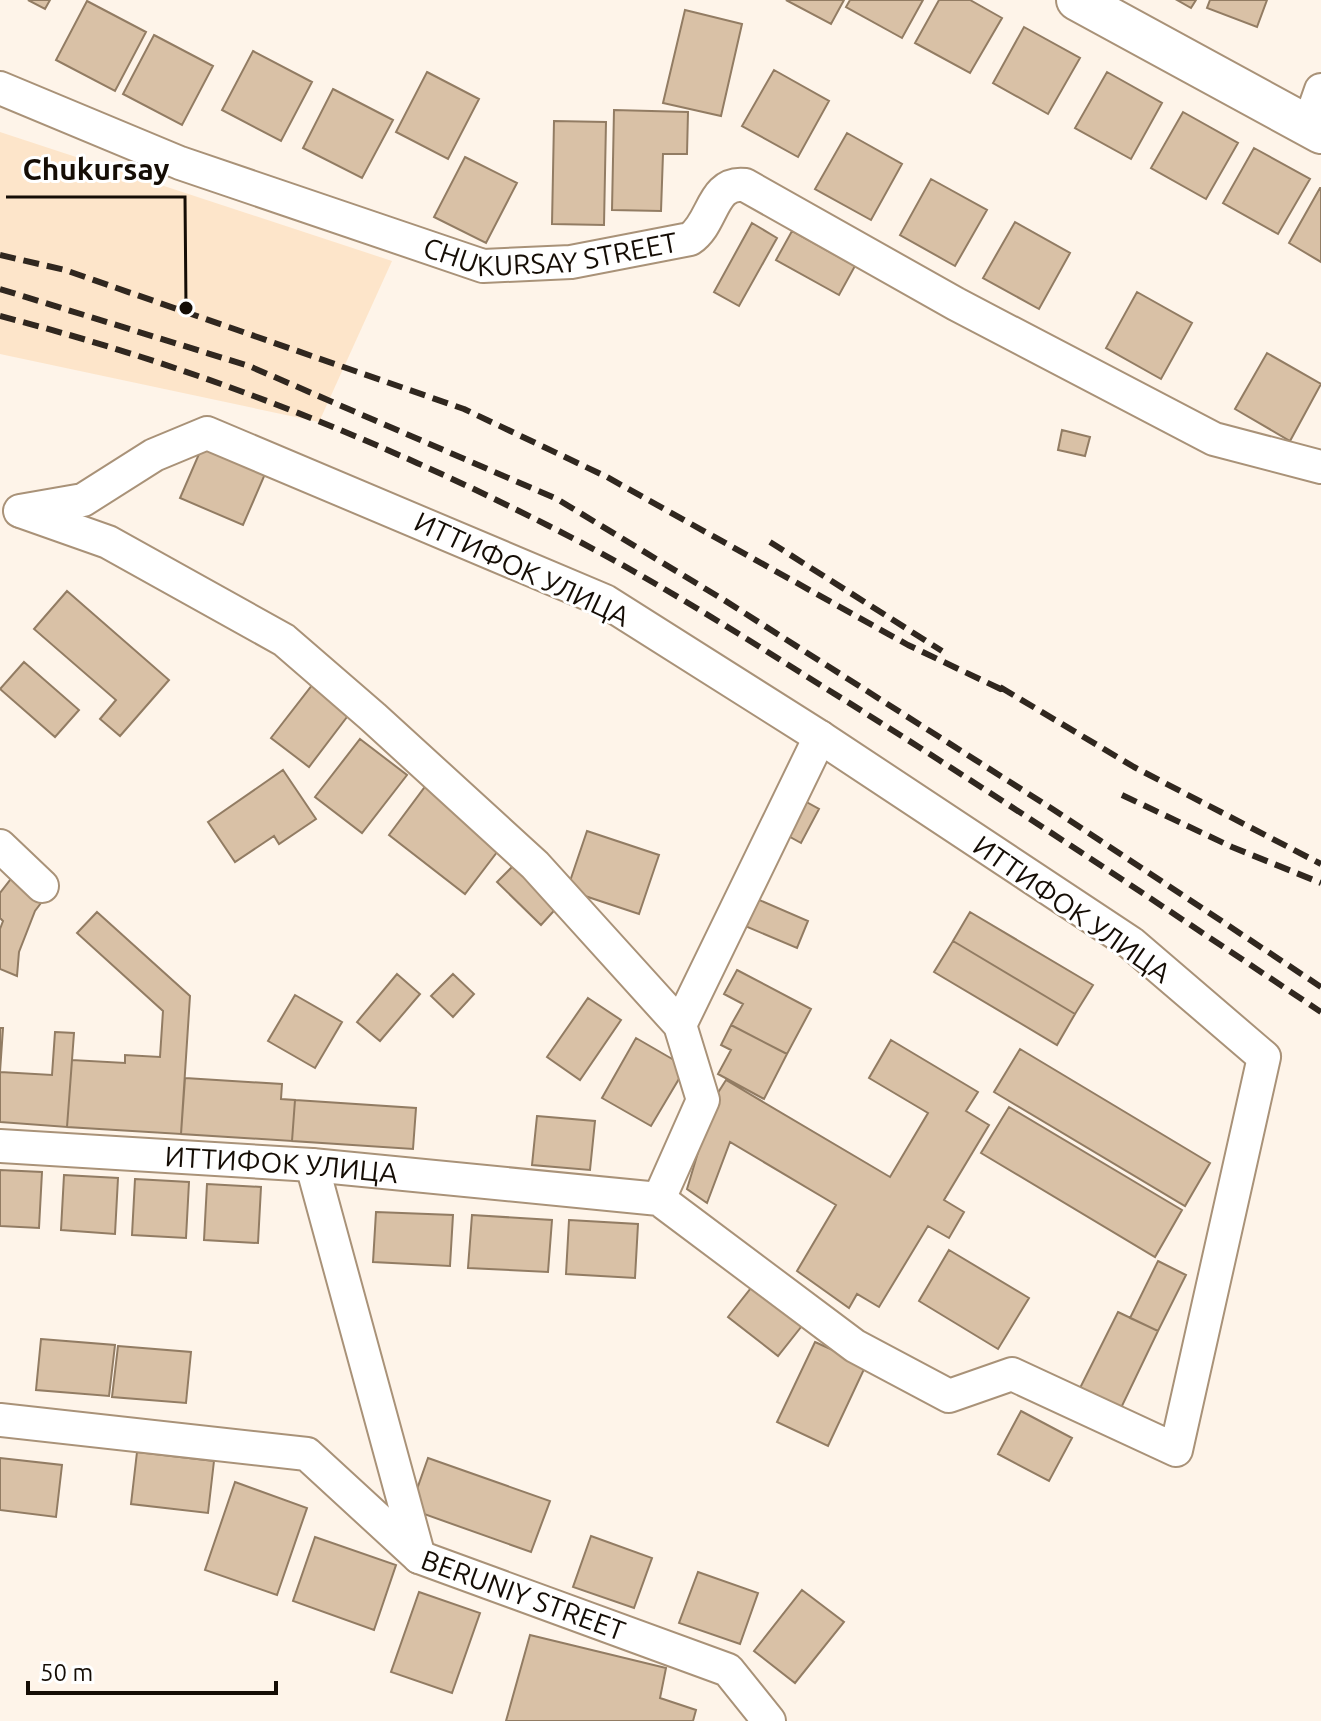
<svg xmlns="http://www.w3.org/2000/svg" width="1321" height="1721" font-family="Ubuntu,sans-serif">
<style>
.built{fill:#fde5ca}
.building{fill:#d9c1a6;stroke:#927c63;stroke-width:2}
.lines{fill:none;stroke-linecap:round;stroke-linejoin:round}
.minor-casing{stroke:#a99278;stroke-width:36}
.tertiary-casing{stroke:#a99278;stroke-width:44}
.minor{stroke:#fff;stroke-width:32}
.tertiary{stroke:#fff;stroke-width:40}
.rail{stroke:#30271f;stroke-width:6;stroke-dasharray:16 8;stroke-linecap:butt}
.labels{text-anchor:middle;stroke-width:6;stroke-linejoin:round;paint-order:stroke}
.street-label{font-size:28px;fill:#150d05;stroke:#fff}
.leader{fill:none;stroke:#150d05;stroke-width:3}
.callout-dot{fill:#150d05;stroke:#fff;stroke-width:3}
.callout-label{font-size:30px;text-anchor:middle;font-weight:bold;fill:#150d05;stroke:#fff;stroke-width:6;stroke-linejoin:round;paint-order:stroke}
</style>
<rect width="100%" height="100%" fill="#fef4e9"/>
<path class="built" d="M0,132L392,261L319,422L0,354Z"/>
<path class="building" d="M28,0H50L45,9Z
M786,0H844L831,24Z
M850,0H923L902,38L846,7Z
M939,0H970L1002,18L970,73L915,43Z
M1177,0H1196L1191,8Z
M1210,0H1267L1257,27L1207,8Z
M87,1L146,32L115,91L56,60Z
M685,10L742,24L721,116L663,103Z
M1024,27L1080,58L1048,114L993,83Z
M154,35L213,66L182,125L123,94Z
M253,51L312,82L281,141L222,110Z
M774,70L829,101L798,157L742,126Z
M427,72L479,99L448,159L396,132Z
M1107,72L1162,103L1131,159L1075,128Z
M333,89L393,120L362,178L303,148Z
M614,110L688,112L687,154H663L661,211L612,210Z
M1183,112L1238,143L1206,199L1151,168Z
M554,121L606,122L604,225L552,224Z
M847,133L902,164L871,220L815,189Z
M1254,148L1310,179L1278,234L1223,203Z
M465,157L517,183L486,243L434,217Z
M931,179L987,210L955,266L900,235Z
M1320,188H1321V262L1289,243Z
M1015,222L1070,253L1039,309L983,278Z
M752,223L777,238L739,306L714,292Z
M792,231L855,266L839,295L776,260Z
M1137,292L1192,323L1161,379L1106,348Z
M1267,353L1321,384L1290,441L1235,409Z
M1062,430L1090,437L1085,456L1058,450Z
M202,447L265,474L243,525L180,498Z
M67,591L169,680L120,736L100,719L116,700L34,629Z
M24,662L79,710L55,737L0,689Z
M313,684L350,713L309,767L271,738Z
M360,739L407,775L362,833L315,797Z
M283,770L316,819L279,844L274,836L235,862L208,822Z
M427,784L504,843L465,894L389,835Z
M801,799L819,809L801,843L783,833Z
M587,831L659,855L639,914L567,890Z
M519,860L562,902L541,925L497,882Z
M14,875L44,899L35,911L19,952L17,976L0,969V929L3,921L0,918V893Z
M750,896L808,921L797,948L738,923Z
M97,912L190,996L181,1134L67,1127L72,1060L125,1063V1055L160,1057L163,1011L77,933Z
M970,912L1093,985L1075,1014L953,941Z
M953,941L1075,1014L1057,1045L934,972Z
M737,970L811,1009L787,1054L731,1025L743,1004L724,994Z
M397,974L420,994L380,1041L357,1022Z
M453,974L474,994L453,1017L431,996Z
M295,995L342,1022L315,1068L268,1041Z
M588,998L621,1020L580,1080L547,1057Z
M731,1025L787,1054L764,1099L718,1074L731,1050L721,1045Z
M0,1028H3L0,1072Z
M55,1032L74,1033L67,1127L0,1122V1072L52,1075Z
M636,1038L686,1067L651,1126L602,1098Z
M891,1040L978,1092L966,1111L989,1125L944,1200L964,1212L949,1238L928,1226L879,1307L857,1294L849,1308L797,1271L836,1205L730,1142L707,1203L687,1189L714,1099L726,1080L890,1177L928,1113L869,1078Z
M1020,1049L1210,1163L1185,1206L994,1092Z
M185,1078L282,1084L281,1099L295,1100L292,1141L181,1134Z
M295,1100L416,1108L413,1149L292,1141Z
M1009,1107L1182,1210L1155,1257L981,1153Z
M537,1116L595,1121L590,1170L532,1165Z
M0,1170L42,1172L39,1228L0,1226Z
M64,1175L118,1178L115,1234L61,1230Z
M135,1179L189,1182L186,1238L132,1235Z
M207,1184L261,1187L258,1243L204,1240Z
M376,1212L453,1215L450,1266L373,1262Z
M472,1215L552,1220L548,1272L468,1268Z
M569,1220L638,1224L635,1278L566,1274Z
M949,1250L1029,1298L998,1349L919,1301Z
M1158,1261L1186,1275L1158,1331L1130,1318Z
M755,1283L805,1322L778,1356L728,1317Z
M1118,1312L1158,1331L1121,1408L1080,1388Z
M41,1339L115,1345L109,1396L36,1390Z
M815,1342L866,1365L828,1446L777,1422Z
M118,1346L191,1352L186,1403L112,1397Z
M1021,1411L1072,1438L1049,1481L998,1454Z
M137,1452L214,1461L208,1513L131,1504Z
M0,1458L62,1465L56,1517L0,1510Z
M428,1458L550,1501L531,1552L410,1509Z
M235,1482L307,1508L277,1595L205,1570Z
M591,1536L652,1558L634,1608L573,1587Z
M315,1537L396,1565L374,1630L293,1601Z
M698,1572L758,1593L740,1644L679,1623Z
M802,1590L844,1622L795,1683L754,1651Z
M419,1592L480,1613L452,1693L391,1672Z
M530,1635L666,1668L660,1698L696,1710L693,1721H506Z"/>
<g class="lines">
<g class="minor-casing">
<g id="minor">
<path id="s1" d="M0,88L180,163L483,266L571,262L690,239C714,223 711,181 745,185L956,304L1214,439L1321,467"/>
<path d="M1308,127L1321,90"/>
<path d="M23,512L108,542L284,640L373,717L535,865L680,1025L703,1100L659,1199"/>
<path d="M0,846L42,886"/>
<path d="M680,1025L820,737"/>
<path id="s2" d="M0,1146L312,1165L659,1199L855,1346L949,1396L1012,1374L1176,1450L1264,1057L1131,943L820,737L605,601L207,433L154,455L83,500L20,511"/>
<path d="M312,1165L419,1557"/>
<path id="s3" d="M0,1420L307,1454L419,1557L728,1670L769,1721"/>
</g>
</g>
<g class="tertiary-casing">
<path id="tertiary" d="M1077,0L1321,133"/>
</g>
<use href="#minor" class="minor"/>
<use href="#tertiary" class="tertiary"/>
<path class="rail" d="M0,255L65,270L464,409L607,477L908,645L1009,693
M0,289L249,366L557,499L724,600L1054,810L1321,987
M0,316C190,365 374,437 549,526C643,573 733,630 822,686C991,791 1156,902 1321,1012
M770,542L942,651
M1000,687L1134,767L1321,864
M1122,795L1232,847L1321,883"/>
</g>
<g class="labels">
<g class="street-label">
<text dy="10" stroke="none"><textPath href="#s1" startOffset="582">CHUKURSAY STREET</textPath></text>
<text transform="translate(522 569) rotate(25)" y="10">ИТТИФОК УЛИЦА</text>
<text transform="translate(1072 909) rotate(35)" y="10">ИТТИФОК УЛИЦА</text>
<text dy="10" stroke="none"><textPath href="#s2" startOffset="282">ИТТИФОК УЛИЦА</textPath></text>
<text dy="10" stroke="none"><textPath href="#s3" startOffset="572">BERUNIY STREET</textPath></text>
</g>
</g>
<path class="leader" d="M186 308L185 197H6"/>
<circle class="callout-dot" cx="186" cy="308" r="8"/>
<g class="callout-label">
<text x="96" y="180">Chukursay</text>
</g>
<path d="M28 1681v12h248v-12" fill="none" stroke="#150d05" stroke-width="4"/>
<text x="40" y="1681" font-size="24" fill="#150d05" stroke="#ffffff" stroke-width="6" paint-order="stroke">50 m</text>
</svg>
